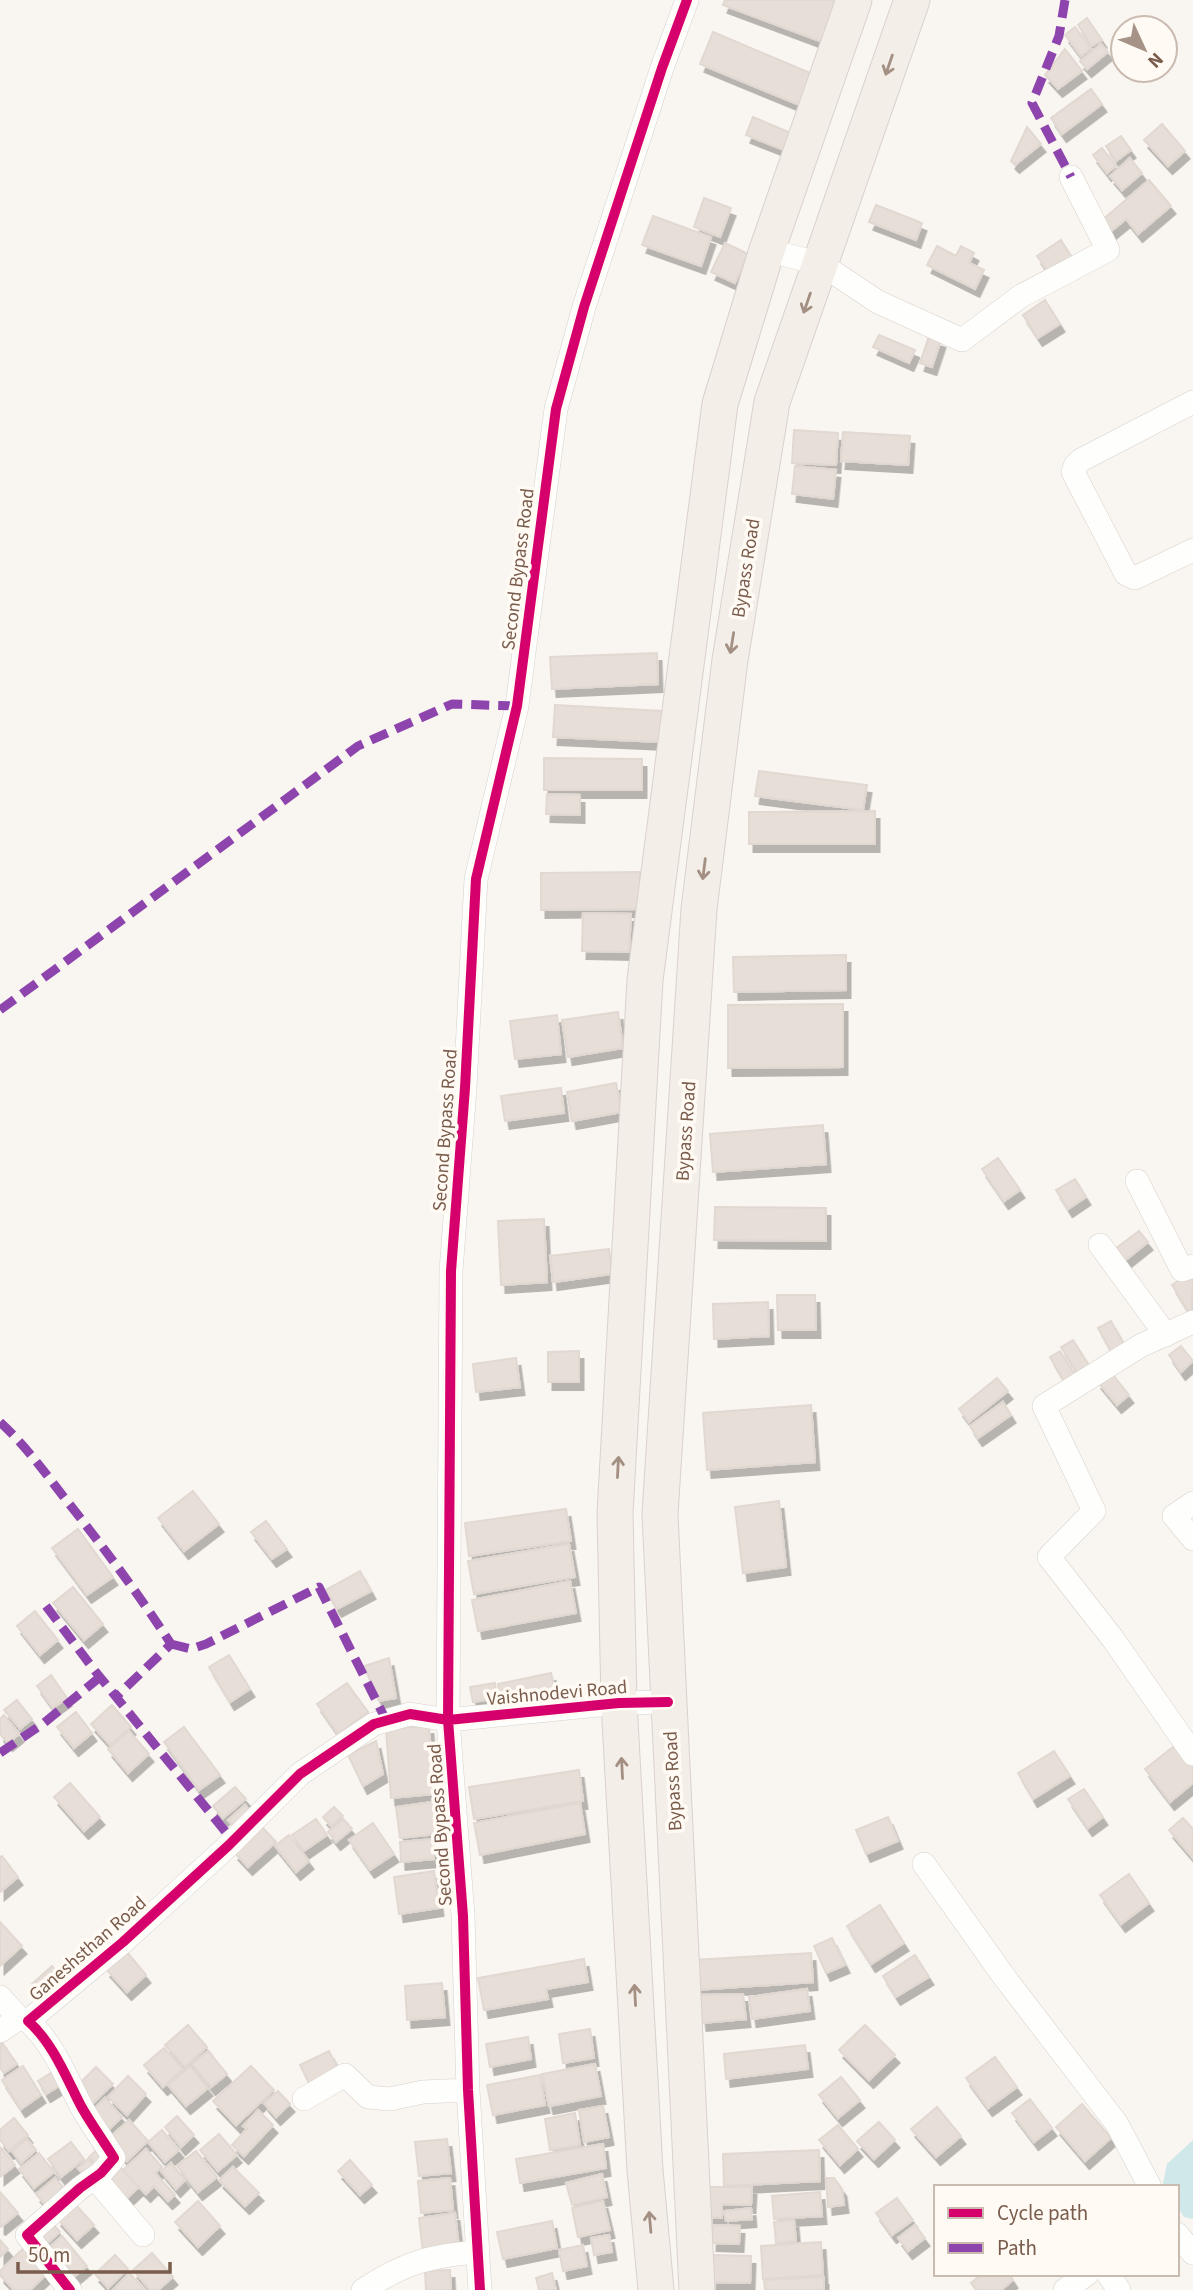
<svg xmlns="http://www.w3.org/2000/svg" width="1193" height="2290" font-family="'Source Sans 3',sans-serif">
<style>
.water{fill:#d0e8ea}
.building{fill:#e6ded7;stroke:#e2d8d2;stroke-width:2;filter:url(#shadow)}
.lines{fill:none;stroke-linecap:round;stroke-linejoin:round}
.minor-casing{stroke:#d7d1cb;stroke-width:24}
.primary-casing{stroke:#dad1cc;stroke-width:37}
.minor{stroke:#fefefd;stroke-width:23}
.primary{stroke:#f3eee8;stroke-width:35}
.quiet{stroke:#8e44ad;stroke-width:9;stroke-dasharray:18 9;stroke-linecap:butt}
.cycleway-casing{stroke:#fffaf3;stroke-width:15}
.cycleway{stroke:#d6006c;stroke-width:10}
.oneway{stroke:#a48f83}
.labels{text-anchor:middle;stroke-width:7;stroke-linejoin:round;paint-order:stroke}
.street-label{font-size:19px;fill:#7a5c4d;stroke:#fffaf3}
</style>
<defs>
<filter id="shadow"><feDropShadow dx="4.5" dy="8" stdDeviation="0" flood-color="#0004"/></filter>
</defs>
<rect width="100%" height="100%" fill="#f9f5f0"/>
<path class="water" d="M1193,2140V2219L1184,2217L1177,2206V2187H1165L1163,2183L1167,2164Z"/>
<path class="building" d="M725,0H842L825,43L723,5Z
M1087,18L1102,40L1092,46L1078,25Z
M1075,27L1091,48L1081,56L1065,35Z
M713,32L815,75L802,106L700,64Z
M1101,44L1108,52L1087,69L1080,61Z
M1065,49L1082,71L1058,89L1045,75Z
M1091,89L1102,104L1062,134L1051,118Z
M753,117L791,133L784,150L746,135Z
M1162,124L1185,151L1168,166L1144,140Z
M1027,127L1041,144L1015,165L1011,161Z
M1121,136L1131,150L1116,161L1106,146Z
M1102,148L1116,166L1107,173L1093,155Z
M1130,158L1142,173L1122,190L1110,176Z
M1149,180L1171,206L1138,234L1126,219L1110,232L1101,221Z
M704,198L731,208L720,237L694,227Z
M876,205L922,223L916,240L869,222Z
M653,216L711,237L701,266L642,245Z
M1061,240L1074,261L1051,276L1037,256Z
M725,243L748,254L735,283L711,272Z
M937,246L956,256L961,246L974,253L969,263L984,270L975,289L927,265Z
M1045,300L1060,324L1038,338L1023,315Z
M879,335L915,350L909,363L873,347Z
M929,336L941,340L932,367L920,363Z
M794,430L838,433L836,465L792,463Z
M843,432L910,436L908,465L841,461Z
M795,466L836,470L833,499L792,494Z
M657,653L658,684L552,689L550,657Z
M555,705L662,711L660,742L553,737Z
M544,758L642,759V790H544Z
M759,771L867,785L863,810L755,796Z
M547,794L580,795V815L546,814Z
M875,811V844H749V812Z
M640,872V909L541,910V873Z
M583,913L631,914L629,952L582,951Z
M846,955V990L734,992L733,957Z
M843,1004V1067L728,1068V1005Z
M618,1012L623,1048L568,1057L562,1020Z
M557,1015L561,1054L515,1059L510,1021Z
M616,1083L622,1112L572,1121L567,1092Z
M561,1088L564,1113L505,1121L501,1096Z
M823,1125L826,1164L713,1172L710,1134Z
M998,1158L1020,1190L1004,1201L982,1169Z
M1075,1179L1086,1197L1068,1209L1056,1190Z
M715,1207L826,1208V1241L714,1240Z
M544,1219L547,1282L501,1285L498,1221Z
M1139,1231L1148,1242L1123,1262L1114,1250Z
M609,1249L612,1274L553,1282L550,1256Z
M1190,1273L1193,1277L1191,1316L1172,1285Z
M777,1295H815L816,1330H778Z
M768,1302L769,1336L714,1339L713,1304Z
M1111,1321L1126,1348L1113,1355L1098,1328Z
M1073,1340L1090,1367L1078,1374L1061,1347Z
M1181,1346L1193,1361L1181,1372L1169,1355Z
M579,1351V1382H548V1352Z
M1060,1351L1076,1377L1065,1383L1050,1357Z
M516,1358L520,1387L476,1392L473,1364Z
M1110,1371L1129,1395L1117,1405L1097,1381Z
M997,1378L1008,1391L969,1422L959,1409Z
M1003,1402L1011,1415L978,1438L970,1426Z
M811,1405L815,1462L707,1470L703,1413Z
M193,1491L219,1524L184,1551L158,1518Z
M779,1501L786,1567L743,1573L735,1507Z
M566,1509L571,1541L469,1556L465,1523Z
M266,1521L287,1549L272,1559L251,1532Z
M78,1529L113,1577L87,1595L52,1548Z
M569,1544L575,1577L474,1594L468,1561Z
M360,1571L371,1591L337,1609L326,1590Z
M570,1581L576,1613L478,1631L472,1600Z
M73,1587L103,1624L84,1640L53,1603Z
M35,1611L58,1640L40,1655L17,1626Z
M229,1655L250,1689L230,1702L209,1667Z
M389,1658L396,1698L379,1701L364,1666Z
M551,1673L555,1689L501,1700L498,1684Z
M51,1675L67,1698L53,1708L37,1686Z
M347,1683L368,1712L338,1734L317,1704Z
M495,1683L497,1698L473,1702L470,1687Z
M17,1700L32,1719L20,1729L4,1710Z
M112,1705L131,1727L110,1745L91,1724Z
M76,1712L92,1733L74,1748L57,1727Z
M4,1715L19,1734L8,1743L0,1734V1719Z
M429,1726L434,1794L391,1798L386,1729Z
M184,1727L220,1775L199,1790L164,1742Z
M129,1731L149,1754L128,1773L108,1749Z
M376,1741L383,1774L363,1786L348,1755Z
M1177,1744L1193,1764V1783L1170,1802L1145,1769Z
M1054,1751L1070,1776L1033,1799L1018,1773Z
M579,1770L583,1801L474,1819L469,1787Z
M70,1783L100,1817L84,1831L54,1797Z
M235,1787L246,1799L223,1818L213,1806Z
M1084,1789L1103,1817L1088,1828L1068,1799Z
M433,1802L437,1834L400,1838L396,1807Z
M580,1803L585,1834L480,1855L474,1823Z
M245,1805L253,1814L236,1829L228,1820Z
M334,1807L343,1816L331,1826L323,1817Z
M888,1817L898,1841L866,1854L856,1830Z
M1183,1818L1193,1829L1192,1857L1169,1830Z
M316,1819L327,1835L304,1851L292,1835Z
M343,1819L352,1829L336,1842L328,1832Z
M373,1823L394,1854L370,1870L349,1840Z
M262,1827L276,1842L248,1867L234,1852Z
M289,1835L309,1861L296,1872L275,1846Z
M433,1839L434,1859L401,1862L400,1842Z
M2,1856L18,1877L0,1892V1857Z
M434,1871L439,1908L399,1914L394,1877Z
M1129,1874L1149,1903L1121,1924L1100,1895Z
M880,1905L904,1943L871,1964L847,1926Z
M0,1922L22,1946L0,1966Z
M832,1938L845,1965L826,1973L814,1946Z
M126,1951L146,1975L127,1992L106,1969Z
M811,1953L813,1982L696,1990L694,1960Z
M915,1955L929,1977L896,1997L883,1976Z
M584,1959L588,1982L546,1989L548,1999L484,2010L478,1978Z
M52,1966L66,1983L46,2000L32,1984Z
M442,1983L445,2017L407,2020L405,1986Z
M807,1989L810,2011L752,2019L749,1997Z
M743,1994L746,2019L702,2023L699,1995Z
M188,2025L207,2047L185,2067L165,2045Z
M865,2025L895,2055L869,2080L839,2050Z
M590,2029L594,2058L563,2063L559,2034Z
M528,2037L531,2059L490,2067L486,2044Z
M1,2041L17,2064L4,2073L0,2068Z
M805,2045L808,2069L726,2079L724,2054Z
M164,2048L183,2069L163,2087L144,2065Z
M208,2051L227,2074L211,2087L192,2064Z
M329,2051L341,2075L312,2089L300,2065Z
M995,2057L1017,2087L988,2108L966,2078Z
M595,2064L601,2096L549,2106L542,2074Z
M23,2066L41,2095L21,2109L2,2080Z
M190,2066L208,2088L186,2106L168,2085Z
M251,2066L274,2090L236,2125L213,2101Z
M96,2067L113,2084L92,2104L76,2087Z
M59,2068L67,2081L46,2094L38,2081Z
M540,2075L545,2105L493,2115L487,2085Z
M128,2076L146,2094L127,2115L108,2097Z
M841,2077L860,2100L838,2118L819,2095Z
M278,2091L290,2104L276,2117L264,2103Z
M105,2098L122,2117L107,2131L90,2113Z
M1030,2099L1052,2128L1034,2142L1012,2113Z
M1082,2104L1111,2138L1085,2161L1056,2127Z
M603,2106L609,2137L584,2142L579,2110Z
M937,2107L961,2136L936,2157L911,2129Z
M258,2110L273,2125L244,2156L232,2145L247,2129L243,2126Z
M575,2113L580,2145L550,2150L545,2119Z
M177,2116L194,2135L181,2147L165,2127Z
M14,2118L28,2135L9,2151L0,2140V2130Z
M129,2120L148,2141L127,2161L107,2140Z
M879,2122L895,2140L874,2159L857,2141Z
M838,2125L858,2149L840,2165L819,2140Z
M162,2130L179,2150L165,2162L148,2142Z
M219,2134L237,2155L218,2171L200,2150Z
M27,2139L36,2150L21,2163L12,2151Z
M447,2139L451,2173L419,2176L415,2142Z
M71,2142L84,2159L61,2177L48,2159Z
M603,2144L606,2168L520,2183L516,2159Z
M102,2145L100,2169L89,2157Z
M0,2147L15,2165L0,2177Z
M146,2149L162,2167L155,2173L175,2195L168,2201L154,2186L146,2194L123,2170Z
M819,2150L820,2181L724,2186L723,2154Z
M196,2151L217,2177L198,2192L177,2166Z
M39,2153L54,2172L34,2188L19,2169Z
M88,2159L99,2171L88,2180L78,2168Z
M350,2160L372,2185L360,2195L338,2171Z
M171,2163L185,2180L176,2189L161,2171Z
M120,2167L139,2187L123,2202L104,2182Z
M233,2167L259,2193L245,2206L219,2180Z
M602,2174L607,2197L572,2205L566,2183Z
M55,2178L69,2194L50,2211L36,2194Z
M450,2178L453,2210L421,2213L418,2181Z
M826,2178H834L842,2189L844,2205L828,2207Z
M709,2187H752L751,2205L722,2204V2218L709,2217Z
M0,2192L18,2213L1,2227L0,2226Z
M820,2192L822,2216L774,2219L772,2196Z
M897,2198L913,2220L892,2235L876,2213Z
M198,2201L220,2226L198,2247L175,2222Z
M603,2201L610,2230L578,2237L572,2208Z
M74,2203L94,2225L77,2240L57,2218Z
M751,2208L752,2219L726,2221L724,2211Z
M455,2213L459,2248L423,2253L419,2218Z
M794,2220L796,2241L776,2243L774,2222Z
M552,2221L557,2248L503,2259L497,2232Z
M51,2222L60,2232L42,2248L33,2237Z
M713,2225L740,2226L739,2244L712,2243Z
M915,2225L925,2238L908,2251L898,2238Z
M609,2235L612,2252L594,2255L591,2238Z
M62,2236L87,2266L70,2280L45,2251Z
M0,2240L8,2249L0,2257Z
M821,2242L823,2275L763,2279L761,2246Z
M583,2245L587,2266L563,2271L559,2250Z
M26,2246L50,2271L30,2290H14L0,2275V2271Z
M152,2253L173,2277L158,2290H150L133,2270Z
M115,2255L128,2269L108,2288L95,2274Z
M713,2255L751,2256L750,2283L712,2282Z
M450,2270L451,2290H426L425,2271Z
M129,2273L145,2290H113Z
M552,2273L556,2290H539L536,2278Z
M982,2274H1009L1013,2280L1001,2290H976L971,2283Z
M824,2277V2290H765L764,2280Z"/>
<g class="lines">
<g class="minor-casing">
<path id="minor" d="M767,250L821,264L878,302L962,340L1021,296L1108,250L1071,177
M1193,402L1081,460L1075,466L1073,472L1126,574L1135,578L1193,550
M1137,1181L1182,1270L1193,1266
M1100,1245L1166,1335
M1193,1322L1140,1346L1044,1406L1094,1511L1049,1557L1113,1639L1193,1754
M1193,1503L1174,1516L1193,1539
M924,1864L1005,1978L1117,2124L1150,2187
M0,1997L19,2018L28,2021
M0,2031L19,2018
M304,2099L345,2075L368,2097L390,2099L423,2092L468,2090
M95,2178L143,2235
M1177,2234L1193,2253
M1108,2274L1119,2290
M70,2290L27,2235L80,2188L101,2173L114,2158C103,2140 91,2124 81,2106C66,2077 53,2043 28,2021L123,1942L229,1845L300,1774L374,1724L410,1714L448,1720L619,1703L668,1702
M363,2290C404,2263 429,2256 477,2252
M480,2290L468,2090L463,1916L448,1720L451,1271L465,1088L476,879L517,706L556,409L584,307L662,68L687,0
M1065,2290L1087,2274"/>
</g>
<g class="primary-casing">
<path id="primary" d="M656,2290L645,2170L619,1703L615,1513L645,980L720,404L767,250L854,0
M697,2290L660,1514L699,909L730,660L772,402L912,0"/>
</g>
<use href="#minor" class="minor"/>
<use href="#primary" class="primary"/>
<path class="quiet" d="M1065,0L1059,36L1032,103L1071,177
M0,1010L358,746L452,704L517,706
M0,1422C24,1444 43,1470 63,1496C101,1544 138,1593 171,1644L116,1697
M46,1606L95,1671L233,1841
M171,1644L191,1649L206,1644L319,1587L386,1720
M0,1753L44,1723L100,1677"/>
<g class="cycleway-casing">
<path id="cycleway" d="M70,2290L27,2235L80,2188L101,2173L114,2158C103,2140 91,2124 81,2106C66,2077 53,2043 28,2021L123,1942L229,1845L300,1774L374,1724L410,1714L448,1720L619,1703L668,1702
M480,2290L468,2090L463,1916L448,1720L451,1271L465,1088L476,879L517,706L556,409L584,307L662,68L687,0"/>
</g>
<use href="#cycleway" class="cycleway"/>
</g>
<defs><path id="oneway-shaft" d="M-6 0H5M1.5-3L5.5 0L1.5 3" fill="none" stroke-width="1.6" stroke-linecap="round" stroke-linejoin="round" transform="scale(1.75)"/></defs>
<g class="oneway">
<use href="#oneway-shaft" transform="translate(889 65) rotate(109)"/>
<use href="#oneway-shaft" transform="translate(807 303) rotate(109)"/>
<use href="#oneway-shaft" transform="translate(732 643) rotate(99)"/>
<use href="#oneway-shaft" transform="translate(704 869) rotate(97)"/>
<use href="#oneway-shaft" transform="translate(618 1467) rotate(-87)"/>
<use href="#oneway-shaft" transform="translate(622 1768) rotate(-93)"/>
<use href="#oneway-shaft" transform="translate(635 1995) rotate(-93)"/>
<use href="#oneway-shaft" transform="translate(650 2222) rotate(-95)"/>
</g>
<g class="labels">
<g class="street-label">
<text transform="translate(745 568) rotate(-81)" y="7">Bypass Road</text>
<text transform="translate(517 569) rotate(-83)" y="7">Second Bypass Road</text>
<text transform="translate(444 1130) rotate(-86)" y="7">Second Bypass Road</text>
<text transform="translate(685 1131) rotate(-86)" y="7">Bypass Road</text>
<text transform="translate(557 1692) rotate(-5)" y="7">Vaishnodevi Road</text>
<text transform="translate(672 1781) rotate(-93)" y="7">Bypass Road</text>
<text transform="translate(439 1825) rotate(-94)" y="7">Second Bypass Road</text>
<text transform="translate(87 1948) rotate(-41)" y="7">Ganeshsthan Road</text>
</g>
</g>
<rect x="934" y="2185" width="245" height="91" fill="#fffaf3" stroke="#cabbb1" stroke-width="2"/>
<rect x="948" y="2208" width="35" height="10" fill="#d6006c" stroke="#cabbb1" stroke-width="2"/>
<text x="997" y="2220" font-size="21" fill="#7a5c4d">Cycle path</text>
<rect x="948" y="2243" width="35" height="10" fill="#8e44ad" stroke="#cabbb1" stroke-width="2"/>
<text x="997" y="2255" font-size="21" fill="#7a5c4d">Path</text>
<g transform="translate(1144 49) rotate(134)"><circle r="33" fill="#fffaf3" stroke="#cabbb1" stroke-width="2"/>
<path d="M0-5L12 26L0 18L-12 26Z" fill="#a69286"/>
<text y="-10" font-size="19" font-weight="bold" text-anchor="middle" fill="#7a5c4d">N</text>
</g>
<path d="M18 2262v10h152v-10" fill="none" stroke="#7a5c4d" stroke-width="3.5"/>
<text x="28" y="2262" font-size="21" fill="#7a5c4d" stroke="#fffaf3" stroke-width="5" paint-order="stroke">50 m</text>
</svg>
